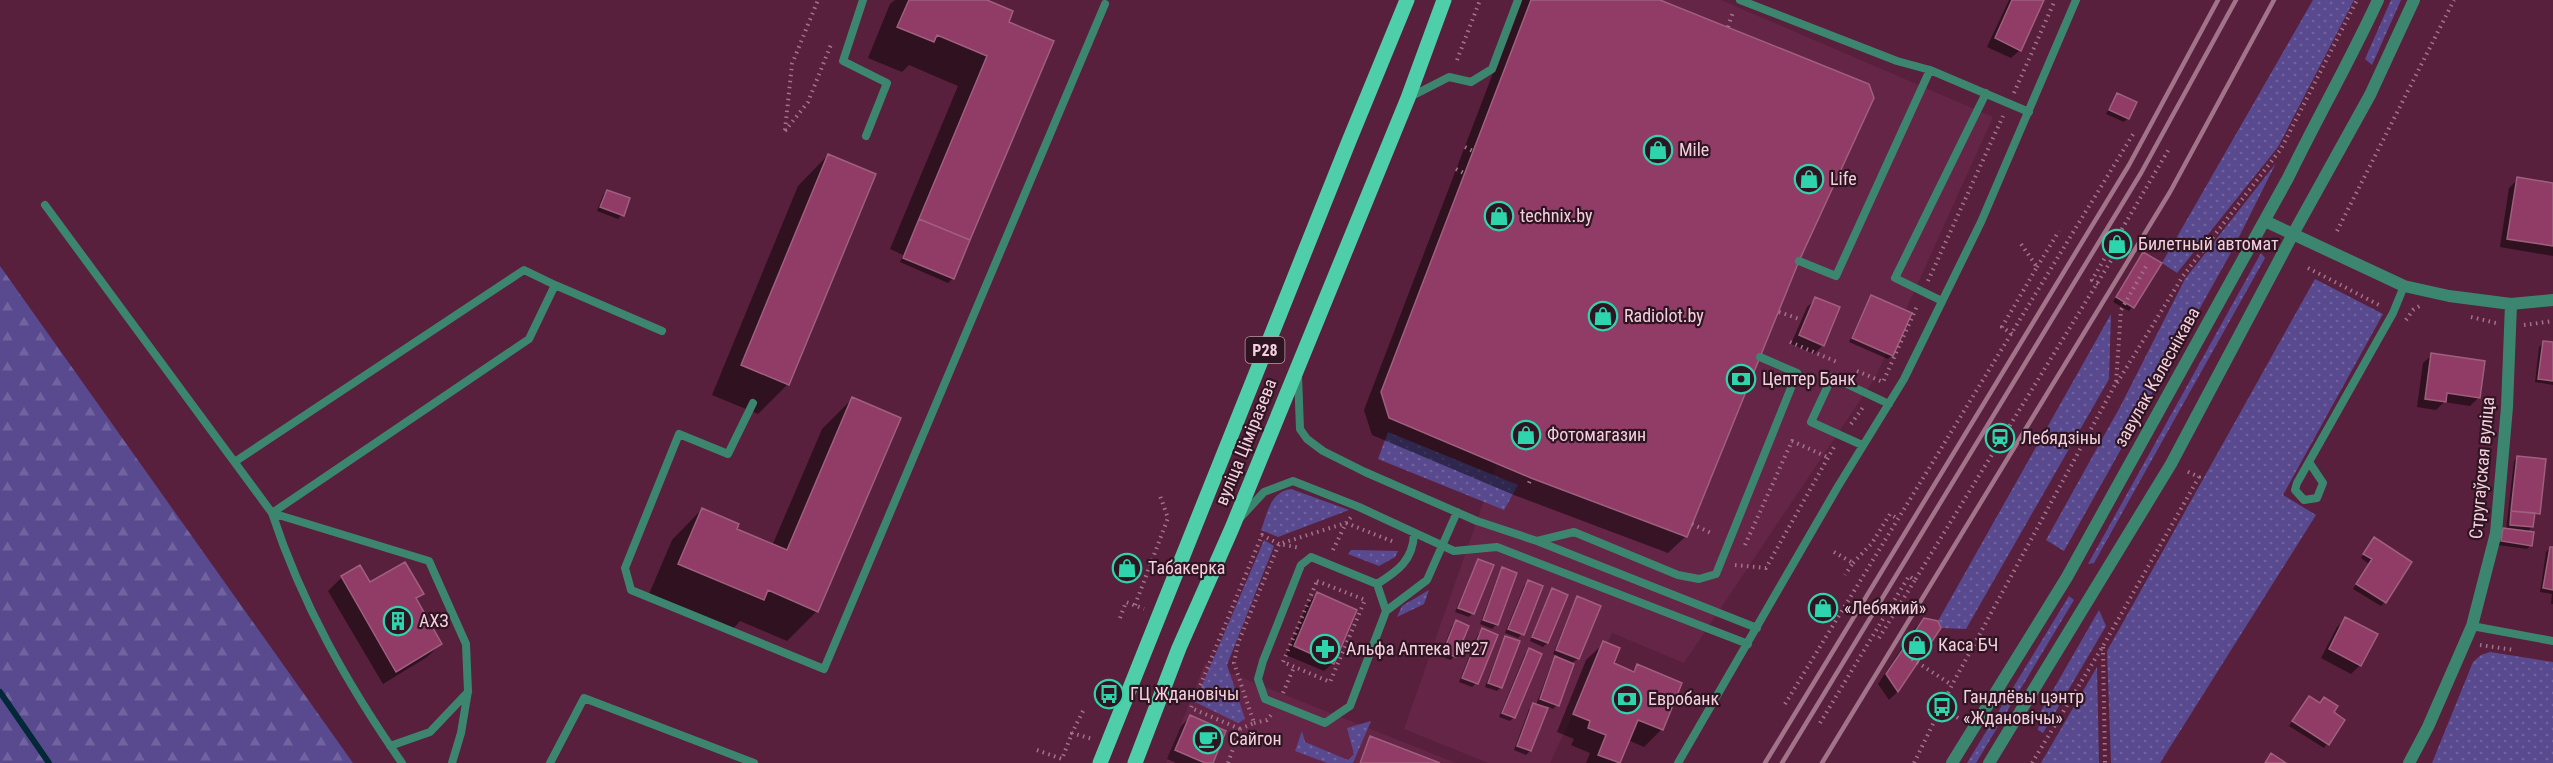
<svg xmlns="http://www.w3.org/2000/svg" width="2553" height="763" font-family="'Roboto Condensed',sans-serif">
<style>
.built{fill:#652547}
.grass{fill:url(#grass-dots)}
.forest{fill:url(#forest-firs)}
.shadow{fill:#0007}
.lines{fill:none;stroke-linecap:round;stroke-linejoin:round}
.stream{stroke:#032837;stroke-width:6}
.building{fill:#903c67;stroke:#9f5f7d;stroke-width:1.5}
.path{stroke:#a2748a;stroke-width:4;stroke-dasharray:1.5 4.5;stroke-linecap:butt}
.lane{stroke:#3c8670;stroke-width:8}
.street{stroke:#3c8670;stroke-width:12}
.primary{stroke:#4fceaa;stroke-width:15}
.rail{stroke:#a2748a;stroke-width:4.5}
.labels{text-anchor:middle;stroke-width:4.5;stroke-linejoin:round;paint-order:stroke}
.shield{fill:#2f1521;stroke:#b998a6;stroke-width:1.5}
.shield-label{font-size:16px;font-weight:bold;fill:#f4d0df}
.poi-label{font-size:18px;fill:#f4d0df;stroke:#2f1521;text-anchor:start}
.street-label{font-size:18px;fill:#f4d0df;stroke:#2f1521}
</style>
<defs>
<pattern id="grass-dots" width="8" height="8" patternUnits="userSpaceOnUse" patternTransform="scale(1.5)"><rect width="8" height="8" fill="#594a90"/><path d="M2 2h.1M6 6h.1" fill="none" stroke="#71639f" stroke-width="1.8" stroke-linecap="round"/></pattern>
<pattern id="forest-firs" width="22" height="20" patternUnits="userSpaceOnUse" patternTransform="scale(1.5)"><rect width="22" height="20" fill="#594a90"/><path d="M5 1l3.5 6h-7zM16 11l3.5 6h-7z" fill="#71639f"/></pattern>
</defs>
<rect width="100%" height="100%" fill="#58203d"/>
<path class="built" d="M1531,0H1721L1993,117L1875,378L1684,663L1612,633L1550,763H1488L1404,729L1500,455L1389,418L1381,392Z
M1205,663L1456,763H1166Z"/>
<path class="grass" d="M2313,0H2354L2278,147L2177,273L2162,263Z
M2391,0H2401L2372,65L2365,59Z
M2276,163L2233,249L2064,551L2046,540L2120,407L2185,279Z
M2261,253L2265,258L2094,563L2088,564Z
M2315,279L2383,314L2283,495L2316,515L2160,763H2111L2107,651Z
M2111,314L2109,379L1966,629L1941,628L1938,621Z
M1388,432L1518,485L1504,510L1378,459Z
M1291,489L1349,510L1278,537L1261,530C1268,512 1270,492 1291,489Z
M1264,540L1274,546L1227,665L1245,719L1238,723L1195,702Z
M1351,550L1398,551L1395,557L1379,566L1348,554Z
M1429,590L1424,604L1397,617L1402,606Z
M2069,596L2074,600L1976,763H1967Z
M2099,610L2106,626L2043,733L2038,730L2041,711Z
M2490,652L2553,662V763H2432L2473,662L2481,655Z
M2097,667L2099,763H2041Z
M1371,721L1353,763H1327L1295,751L1302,731L1305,742L1348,760L1354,754L1347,728Z"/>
<path class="forest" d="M0,266L353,763H0Z"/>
<path class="shadow" d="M895,0H983L1007,23L1052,42L952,279L948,283L900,262L903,255L890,249L958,86L909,65L902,72L868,58L890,4Z
M1521,0H1657L1798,260L1686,536L1668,553L1514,495L1372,435L1364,410Z
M2009,0H2043L2020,50L2011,58L1987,47Z
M2117,95L2128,118L2124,122L2106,114Z
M828,155L788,384L758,414L712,395L798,186Z
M2518,179L2553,185V256L2500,247L2509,188Z
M607,191L622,215L618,219L597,211L603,195Z
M2140,258L2159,264L2129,311L2113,302Z
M1872,297L1892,355L1888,359L1849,342L1868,301Z
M1816,299L1823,345L1814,354L1791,344L1807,307Z
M2544,343L2553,344V385L2535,382L2539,347Z
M2432,355L2479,397L2470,406L2444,402L2436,410L2417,407L2423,363Z
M852,399L817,611L787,641L740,621L732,630L649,594L672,540L702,509L735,530L772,546L822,429Z
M2518,457L2539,513L2533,517L2532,527L2526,533L2531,545L2527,549L2498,545L2499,533L2506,530L2514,461Z
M2371,543L2385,602L2381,606L2353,589L2369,564L2361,558Z
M2550,548L2553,549V604H2551L2552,594L2540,592L2546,552Z
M1479,561L1473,613L1469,617L1455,612L1475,565Z
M360,567L370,584L422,593L415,600L441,644L427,657L383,684L328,591L342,577Z
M1503,569L1515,574L1496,625L1492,629L1480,624L1499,573Z
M1528,582L1522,634L1518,638L1505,633L1524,586Z
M1553,590L1566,595L1547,643L1543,647L1530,641L1549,594Z
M1317,594L1333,663L1324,671L1286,655L1308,603Z
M1578,598V659L1573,662L1557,705L1553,709L1547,706L1530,751L1526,755L1514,750L1529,709L1536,705L1552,662L1558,656L1553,654L1574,602Z
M1924,619L1939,627L1897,692L1889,700L1878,684L1915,628Z
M2346,619L2360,665L2351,674L2321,658L2337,627Z
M1456,622L1454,656L1451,660L1440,656L1452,626Z
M1482,630L1476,683L1472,687L1459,682L1478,634Z
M1506,638L1501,687L1497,691L1485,687L1502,642Z
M1604,643L1612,664L1631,672L1637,666L1680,684L1661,730L1644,747L1628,740L1619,763H1586L1590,753L1571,745L1574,739L1557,732L1586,660Z
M1529,650L1514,717L1510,721L1499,717L1525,654Z
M2306,701L2343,720L2324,748L2289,726Z
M1190,717L1211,763H1176L1167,759L1181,726Z
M1371,738L1436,763H1359L1367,742Z"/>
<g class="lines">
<path class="stream" d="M0,692L49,763"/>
</g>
<path class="building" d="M909,0H987L1013,11L1009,22L1054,41L970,240L919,219L987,56L937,35L934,42L897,27Z
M1531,0H1660L1869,84L1874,98L1799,261L1687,537L1531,478L1389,418L1381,392Z
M2012,0H2044L2021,51L1995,38Z
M2117,93L2137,102L2129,119L2109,110Z
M828,154L876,174L789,385L741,365Z
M2517,177L2553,183V246L2507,239Z
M607,190L630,198L624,216L600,207Z
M919,219L970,240L954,279L903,258Z
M2143,252L2162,263L2134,308L2116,297Z
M1871,295L1912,313L1893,356L1852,338Z
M1815,297L1840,307L1824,346L1799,335Z
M2543,341L2553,342V381L2538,379Z
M2431,353L2485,361L2480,398L2447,393L2446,402L2425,399Z
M852,397L901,418L818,612L768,590L764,600L678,564L702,508L739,524L737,529L787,550Z
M2517,456L2546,459L2540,514L2511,511Z
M2511,511L2535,513L2533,527L2510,525Z
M2503,528L2534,532L2532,546L2501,541Z
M2374,537L2412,562L2386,603L2356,584L2372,559L2363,554Z
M2550,547H2553V590L2543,588Z
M1478,559L1494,565L1474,614L1458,608Z
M405,562L424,594L416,598L442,644L396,672L341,576L360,565L370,582Z
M1502,567L1517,573L1498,625L1483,620Z
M1528,580L1543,586L1524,635L1508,629Z
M1552,588L1568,595L1548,643L1532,637Z
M1317,592L1357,610L1334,664L1294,646Z
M1577,596L1601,606L1579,659L1556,650Z
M2345,617L2378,634L2361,666L2329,649Z
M1924,618L1938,621L1941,628L1898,692L1886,674Z
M1456,620L1469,626L1456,657L1443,652Z
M1482,628L1498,635L1478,684L1462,678Z
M1505,636L1520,641L1502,688L1488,683Z
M1603,641L1620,648L1614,663L1634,672L1637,664L1682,683L1663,730L1638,720L1620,763L1598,755L1606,735L1588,728L1590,721L1573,714Z
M1529,648L1542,654L1515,718L1502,713Z
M1555,656L1574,664L1559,706L1540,699Z
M2309,696L2320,703L2324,697L2338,706L2334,712L2345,720L2329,745L2292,721Z
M1533,703L1548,708L1531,751L1517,746Z
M1190,715L1226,731L1213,763H1205L1175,750Z
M1370,736L1440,763H1360Z
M2271,753L2286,763H2265Z"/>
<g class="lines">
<path class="path" d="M1728,27L1733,12
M1457,60L1480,0
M2014,93L2055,0
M785,130L792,64L818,0
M785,131L808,102L832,42
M1465,147L1473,151
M1456,169L1464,173
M2337,231L2454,0
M2037,267L2059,231
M2308,268L2381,306
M1928,281L2003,116
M2098,284L2092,280L2169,149
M1779,312L1799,319
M2471,317L2496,323
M2406,320L2413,310L2421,305
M2524,325L2553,321
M2012,334L2002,327L2037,267L2019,241
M1790,342L1837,362
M1857,371L1883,382L1918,304
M2117,383L2183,276L2281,149L2357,0
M1851,424L1864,406
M1529,483L1531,478
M1692,524L1711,533
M1745,545L1792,441L1827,457
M1333,550L1346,523L1394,542
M1834,552L1853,563L1845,575
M1853,563L1872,543L1890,514L1898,519
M1735,565L1766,568L1834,447
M1317,581L1365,600L1330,682L1283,662Z
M1135,605L1168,518L1159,493
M1120,618L1126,602L1144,609
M1879,638L1915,580
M2480,645L2514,650
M2103,647L2105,763
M1912,659L1952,685
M1283,693L1294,667
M1785,704L2135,131
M1942,707L1961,720
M1083,711L1072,733L1092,739
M1254,723L1267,720L1271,715
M1820,723L1909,576L1915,580L2120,246
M1240,729L1191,708L1262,535L1279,544L1301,548
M1037,750L1062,759L1072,733
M1228,763L1240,729L1254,723L1234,663L1238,643L1279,544L1346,523L1351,517
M1914,763L1952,685L2116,383L2121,310L2148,263
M2032,763L2103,646L2199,477L2184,470"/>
<path class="lane" d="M863,0L843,61L887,83L866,136
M1740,0L1897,61L1930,70L2029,112
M1408,98L1449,77L1471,82L1492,69L1518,0
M45,205L272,513C302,604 347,684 402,763
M1799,261L1836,276L1930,70
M555,285L662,331
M1942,301L1895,278L1986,93
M1298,375L1300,429L1307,439L1323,451L1365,472L1477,521L1537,541L1574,532L1678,575L1699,579L1716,574L1797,373L1760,357
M753,403L728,454L679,434L625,568L631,590L824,669L1105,4
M1862,445L1811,422L1832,377L1889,404
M236,461L524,270L555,285L529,339L272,513
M2309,462L2323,483L2317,498L2304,500L2295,490L2297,483L2393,313L2404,286
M272,513L429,561L466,644L468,691L461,733L452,763
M1240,518L1264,492L1293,481L1359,507L1454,551L1497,547L1748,644
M1537,541L1757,628
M1311,557L1377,584L1386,611L1350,706L1325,723L1265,699L1258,679L1263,661L1301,565Z
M1377,584C1398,571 1413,560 1414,534
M1386,611L1427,580L1457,512
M2472,626L2553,641
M390,746L430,732L468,692
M550,763L584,698L754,763
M1678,763L1837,488L1904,379L1981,222L2076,0"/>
<path class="street" d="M2265,221L2404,286L2449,296L2511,304L2553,300
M1952,763L2067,577L2288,178C2317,118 2350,61 2378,0
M1989,763L2171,464L2293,234L2370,95L2414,0
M2409,763L2428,727L2472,626L2496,533L2507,407L2511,304"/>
<path class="primary" d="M1100,763L1349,141L1407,0
M1135,763L1179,648L1232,528L1408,98L1444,0"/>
<path class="rail" d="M1765,763L2129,165L2218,0
M1782,763L2141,173L2236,0
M1822,763L2170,192L2274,0"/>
</g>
<defs>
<g id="shop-ring" transform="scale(1.5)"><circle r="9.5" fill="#2f1521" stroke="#2ed4ab" stroke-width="1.5"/><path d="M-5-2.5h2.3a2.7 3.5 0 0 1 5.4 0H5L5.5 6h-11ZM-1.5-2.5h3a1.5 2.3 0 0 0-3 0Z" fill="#2ed4ab"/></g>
<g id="bank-ring" transform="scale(1.5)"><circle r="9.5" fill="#2f1521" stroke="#2ed4ab" stroke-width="1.5"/><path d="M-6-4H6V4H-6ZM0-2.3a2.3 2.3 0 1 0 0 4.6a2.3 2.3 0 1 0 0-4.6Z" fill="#2ed4ab"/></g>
<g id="station-ring" transform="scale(1.5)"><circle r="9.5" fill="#2f1521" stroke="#2ed4ab" stroke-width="1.5"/><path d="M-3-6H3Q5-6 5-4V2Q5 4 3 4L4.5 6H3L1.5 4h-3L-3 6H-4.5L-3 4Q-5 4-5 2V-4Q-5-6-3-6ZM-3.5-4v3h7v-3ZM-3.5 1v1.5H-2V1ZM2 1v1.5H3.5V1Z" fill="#2ed4ab"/></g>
<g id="building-ring" transform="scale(1.5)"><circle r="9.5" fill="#2f1521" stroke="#2ed4ab" stroke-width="1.5"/><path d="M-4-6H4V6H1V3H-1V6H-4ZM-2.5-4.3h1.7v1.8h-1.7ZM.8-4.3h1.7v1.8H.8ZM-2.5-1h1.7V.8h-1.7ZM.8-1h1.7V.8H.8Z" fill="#2ed4ab"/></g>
<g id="pharmacy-ring" transform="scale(1.5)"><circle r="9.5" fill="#2f1521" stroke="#2ed4ab" stroke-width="1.5"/><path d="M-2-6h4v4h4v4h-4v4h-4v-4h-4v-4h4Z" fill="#2ed4ab"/></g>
<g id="bus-ring" transform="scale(1.5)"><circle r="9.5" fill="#2f1521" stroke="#2ed4ab" stroke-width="1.5"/><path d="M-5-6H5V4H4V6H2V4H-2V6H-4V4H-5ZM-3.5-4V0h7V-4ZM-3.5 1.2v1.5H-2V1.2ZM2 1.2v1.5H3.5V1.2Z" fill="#2ed4ab"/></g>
<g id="cafe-ring" transform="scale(1.5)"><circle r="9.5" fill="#2f1521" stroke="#2ed4ab" stroke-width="1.5"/><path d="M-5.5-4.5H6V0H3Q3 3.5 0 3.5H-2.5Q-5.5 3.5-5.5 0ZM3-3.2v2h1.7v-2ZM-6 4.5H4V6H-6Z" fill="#2ed4ab"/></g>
</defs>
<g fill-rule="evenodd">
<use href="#shop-ring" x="1658" y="150"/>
<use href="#shop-ring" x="1809" y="179"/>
<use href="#shop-ring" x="1499" y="216"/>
<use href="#shop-ring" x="2117" y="244"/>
<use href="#shop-ring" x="1603" y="316"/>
<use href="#bank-ring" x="1741" y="379"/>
<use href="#shop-ring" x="1526" y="435"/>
<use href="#station-ring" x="2000" y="438"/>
<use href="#shop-ring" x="1127" y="568"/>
<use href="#shop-ring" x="1823" y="608"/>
<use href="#building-ring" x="398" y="621"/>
<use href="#shop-ring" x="1917" y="645"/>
<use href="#pharmacy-ring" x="1325" y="649"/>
<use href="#bus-ring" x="1109" y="694"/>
<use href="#bank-ring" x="1627" y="699"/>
<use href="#bus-ring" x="1942" y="707"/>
<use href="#cafe-ring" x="1208" y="739"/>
</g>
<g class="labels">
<rect class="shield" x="1245.5" y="337" width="39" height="26" rx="4.5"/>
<g class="shield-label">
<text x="1265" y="356">Р28</text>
</g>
<g class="poi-label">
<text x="1679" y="156">Mile</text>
<text x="1830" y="185">Life</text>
<text x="1520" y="222">technix.by</text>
<text x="2138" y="250">Билетный автомат</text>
<text x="1624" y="322">Radiolot.by</text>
<text x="1762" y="385">Цептер Банк</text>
<text x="1547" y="441">Фотомагазин</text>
<text x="2021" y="444">Лебядзіны</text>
<text x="1148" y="574">Табакерка</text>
<text x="1844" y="614">«Лебяжий»</text>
<text x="419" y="627">АХЗ</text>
<text x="1938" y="651">Каса БЧ</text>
<text x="1346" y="655">Альфа Аптека №27</text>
<text x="1130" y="700">ГЦ Ждановічы</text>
<text x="1963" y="703">Гандлёвы цэнтр<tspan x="1963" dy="21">«Ждановічы»</tspan></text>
<text x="1648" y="705">Евробанк</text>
<text x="1229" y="745">Сайгон</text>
</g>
<g class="street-label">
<text transform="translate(2157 377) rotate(-61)" y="6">завулак Калеснікава</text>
<text transform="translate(1246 442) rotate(-68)" y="6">вуліца Ціміразева</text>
<text transform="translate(2482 468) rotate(-85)" y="6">Стругаўская вуліца</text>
</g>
</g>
</svg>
